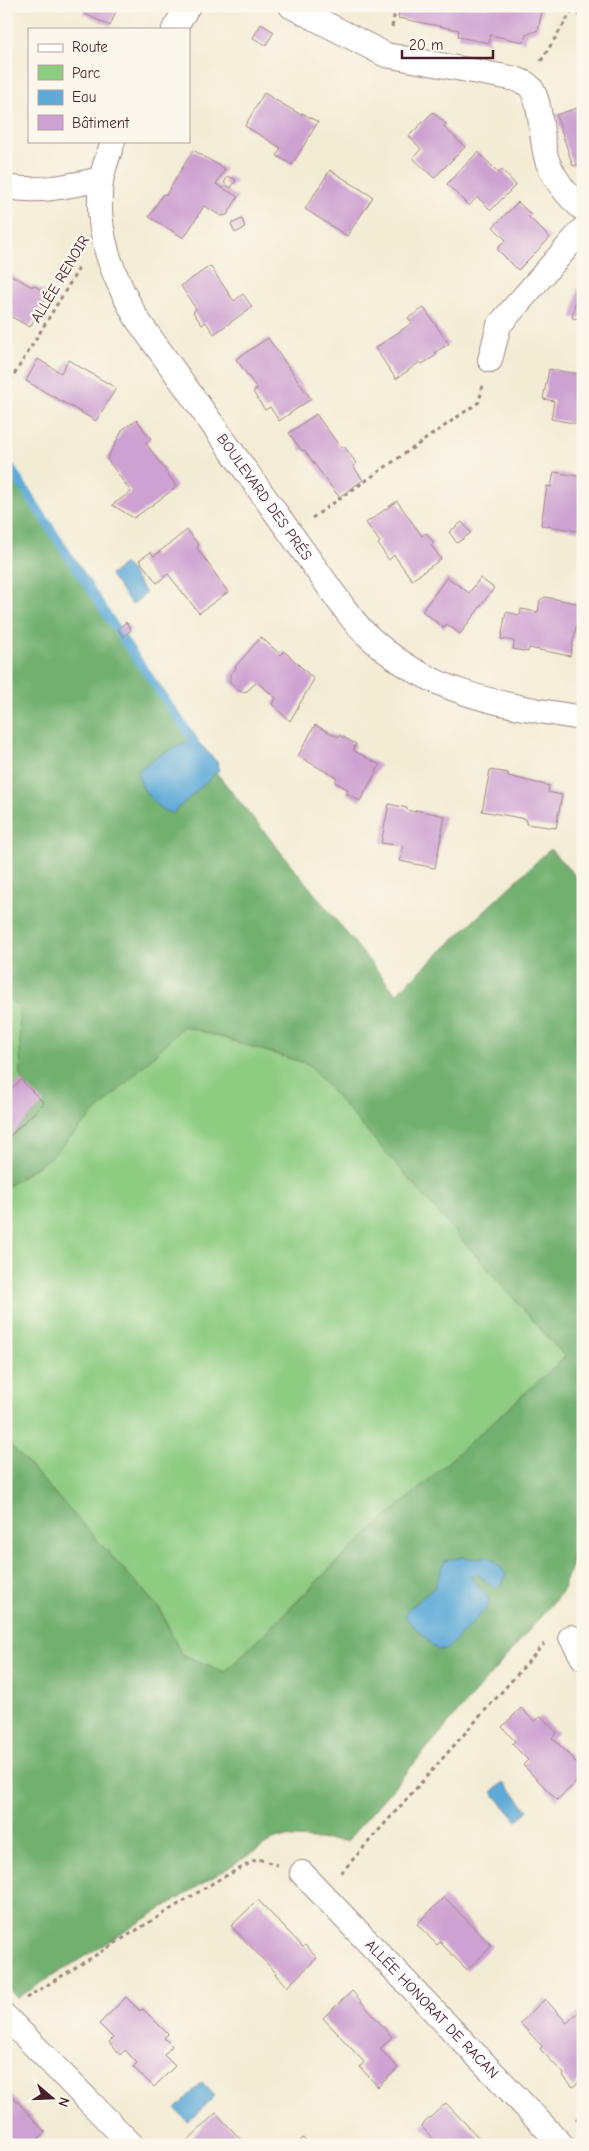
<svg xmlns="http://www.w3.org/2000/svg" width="589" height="2151" font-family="'Comic Neue',sans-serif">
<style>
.green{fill:#8ecc82;stroke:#6c7656}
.forest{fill:#72b070;stroke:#5e684e}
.water{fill:#5fabd8;stroke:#546582}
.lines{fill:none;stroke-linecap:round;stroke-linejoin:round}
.stream{stroke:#5fabd8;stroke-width:9}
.building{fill:#cda1d1}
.street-casing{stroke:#9e8680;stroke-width:26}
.path{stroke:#9e8680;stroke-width:3;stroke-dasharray:4 4;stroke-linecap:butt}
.street{stroke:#fff;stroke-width:24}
.labels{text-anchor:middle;stroke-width:5;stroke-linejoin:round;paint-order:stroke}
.street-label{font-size:15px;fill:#4a1f2b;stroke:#fbf7ec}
</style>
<rect width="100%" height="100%" fill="#fbf7ec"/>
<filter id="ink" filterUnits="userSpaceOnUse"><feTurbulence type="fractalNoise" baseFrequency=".02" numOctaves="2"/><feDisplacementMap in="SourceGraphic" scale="10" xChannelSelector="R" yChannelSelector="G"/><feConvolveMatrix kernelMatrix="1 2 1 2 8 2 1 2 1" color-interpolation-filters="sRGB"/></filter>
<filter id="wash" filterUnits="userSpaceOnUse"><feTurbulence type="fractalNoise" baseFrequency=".0096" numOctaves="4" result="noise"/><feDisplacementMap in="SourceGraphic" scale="20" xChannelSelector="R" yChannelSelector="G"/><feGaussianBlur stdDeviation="1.12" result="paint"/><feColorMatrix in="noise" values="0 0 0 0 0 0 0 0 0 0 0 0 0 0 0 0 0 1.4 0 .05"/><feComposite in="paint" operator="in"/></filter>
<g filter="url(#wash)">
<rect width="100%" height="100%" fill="#f3ecd5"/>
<path class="green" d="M6,996L19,1007L21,1080L44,1103L6,1142Z
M184,1026L308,1064L566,1358L337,1562L225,1672L181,1654L160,1609L6,1440V1187L48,1159Z"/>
<path class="forest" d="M6,466L18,477L201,754L396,994L550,849L583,884V1531L562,1592L347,1841L278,1837L17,1998L6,1987V1440L160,1609L181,1654L225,1672L337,1562L565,1357L308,1064L184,1026L48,1159L6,1187V1142L43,1103L21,1080L19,1008L6,996Z"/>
<path class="water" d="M125,564L146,593L132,605L110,575Z
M196,740L217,762L219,770L172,814C156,808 139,789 138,771C154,757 176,745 196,740Z
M486,1556L496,1562L506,1574L503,1584L494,1588L477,1574L471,1576L489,1599L488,1607L446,1650H437L406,1618L407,1610L434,1588L445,1561L462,1557L475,1559Z
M504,1782L528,1810L517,1821L492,1792Z
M202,2082L215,2096L188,2122L175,2109Z"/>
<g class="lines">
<path class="stream" d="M6,461L122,638L194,741"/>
</g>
<g id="blocks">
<path class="building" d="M86,6H118L110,26L83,13Z
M362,6H380L379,10Z
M400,6L515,7L543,6L538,30L526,35L524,42L490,35L489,43L458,37L459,30L398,18Z
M583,8V20L576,13Z
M261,24L274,32L266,45L253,38Z
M264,93L301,115L302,113L318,122L292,165L277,156L281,148L245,126Z
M583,106V163L573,166L556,115Z
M433,112L446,124L444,127L465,147L434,178L413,158L421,149L409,136Z
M193,150L225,169L216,184L238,197L227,215L221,216L204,206L184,238L149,217L163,194L166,195Z
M478,152L499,173L502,170L516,185L491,210L477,197L469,206L447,184Z
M330,170L373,197L347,236L305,209Z
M228,176L236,180L231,188L224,183Z
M518,202L531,215L529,217L550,238L518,270L497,249L506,240L493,227Z
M242,219L245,228L235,233L231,224Z
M210,266L234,301L243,294L252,307L214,334L206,322L202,325L193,312L196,309L181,286Z
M6,272L32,287L33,285L49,294L30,327L6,314Z
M578,288L583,289V319L572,318Z
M424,308L449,344L435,352L437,355L422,364L420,362L396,379L375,348L412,323L408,318Z
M268,338L311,399L279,421L270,407L265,410L253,392L257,389L236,359Z
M38,359L61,373L68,360L116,388L96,421L26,381Z
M549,369L583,375V425L551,419L554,401L543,399Z
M316,414L341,448L344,446L356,463L353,466L363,480L339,497L304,450L302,451L289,433Z
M137,420L151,439L146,443L177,487L134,518L112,505L131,492L107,459L123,429Z
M554,472L583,477L580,492H583V505L578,531L541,525L547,486L551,487Z
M397,501L422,536L426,533L434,543L431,545L441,559L412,580L394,555L389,560L378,544L380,542L366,523Z
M462,522L471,533L457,543L449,532Z
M187,530L199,545L197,548L228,592L199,613L168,574L157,583L139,560L151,552L154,556Z
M447,577L469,593L480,578L494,588L460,634L447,624L444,628L422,611Z
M545,597L576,603L580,609L570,656L529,648L528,652L513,649L514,641L501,639L506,612L520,615L521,609L538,612L540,600Z
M126,622L131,630L123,637L118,629Z
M261,637L281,655L284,651L314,679L290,721L272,704L276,698L257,682L247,691L241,692L230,682V675L236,668L235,667Z
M315,725L338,737L339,735L356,744L353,750L380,765L360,801L346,793L349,790L335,782L337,778L298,756Z
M490,770L508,773V776L549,786L548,792L562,795L556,828L526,824V819L482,811Z
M389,804L407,808V810L415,812L416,810L445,816L435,868L400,861L403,846L381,843Z
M21,1080L44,1103L6,1140V1094Z
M521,1708L535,1722L541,1716L557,1733L552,1738L574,1759L573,1760L583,1770V1776L557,1800L523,1765L528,1760L512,1744L515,1741L502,1727Z
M444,1897L492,1946L467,1970L440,1942L437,1945L417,1924Z
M258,1900L303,1947L305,1945L317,1958L287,1987L275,1974L276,1973L231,1926Z
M352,1991L392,2037L380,2049L398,2068L378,2087L360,2067L364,2062L323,2018Z
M126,1997L140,2011L143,2009L168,2034L164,2038L172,2046L164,2055L175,2066L154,2087L133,2067L137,2063L125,2050L120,2055L109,2042L113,2038L99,2024Z
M545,1999L567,2023L583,2008V2078L573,2087L563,2076L564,2074L540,2049L542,2046L520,2023Z
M6,2089L45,2132L32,2145H6Z
M446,2103L481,2140L477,2143L479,2145H439L421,2126Z
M216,2113L246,2145H189L186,2142Z
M303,2138L310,2145H296Z"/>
</g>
</g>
<g filter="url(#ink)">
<use href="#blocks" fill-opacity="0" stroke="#9e8680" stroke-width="1"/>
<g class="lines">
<g class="street-casing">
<g id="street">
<path d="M291,6L386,55L516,79C519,81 524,82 527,84C543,95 540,144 548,163C556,181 568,197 583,209"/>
<path d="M174,29L188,6"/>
<path id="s1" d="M113,141C109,154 103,168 101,181C95,234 112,274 137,319L344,608C351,617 358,627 366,634C428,694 501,705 583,718"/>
<path d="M6,187C39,193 69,186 101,179"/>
<path d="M490,360L499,325L583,229"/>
<path d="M571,1637L583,1658"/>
<path id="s2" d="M302,1873L562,2145"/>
<path d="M6,2017L132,2145"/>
</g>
</g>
<path class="path" d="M392,27L396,6
M541,61L575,6
M6,388L81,265
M312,518L479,402L483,385
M578,1610L583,1591
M341,1873L544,1644
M26,1998L218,1880L258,1859L277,1865
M576,2120L583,2114"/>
<use href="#street" class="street"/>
</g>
</g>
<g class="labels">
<g class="street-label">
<text transform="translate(60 279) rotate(-59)" y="5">ALLÉE RENOIR</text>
<text dy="5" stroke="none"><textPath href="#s1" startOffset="406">BOULEVARD DES PRÉS</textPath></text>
<text dy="5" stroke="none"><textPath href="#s2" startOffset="188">ALLÉE HONORAT DE RACAN</textPath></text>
</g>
</g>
<rect width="589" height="2151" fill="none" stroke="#fbf7ec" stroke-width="25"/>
<rect x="28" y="28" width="162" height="115" fill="#fbf7ec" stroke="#b4a19f"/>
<rect x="38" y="44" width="25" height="8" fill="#ffffff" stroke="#b4a19f"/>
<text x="72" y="52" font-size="15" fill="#4a1f2b">Route</text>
<rect x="38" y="65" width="25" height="15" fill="#8ecc82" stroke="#b4a19f"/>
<text x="72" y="78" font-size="15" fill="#4a1f2b">Parc</text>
<rect x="38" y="90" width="25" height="15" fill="#5fabd8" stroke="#b4a19f"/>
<text x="72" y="102" font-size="15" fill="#4a1f2b">Eau</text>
<rect x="38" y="115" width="25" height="15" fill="#cda1d1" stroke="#b4a19f"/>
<text x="72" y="128" font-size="15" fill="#4a1f2b">Bâtiment</text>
<g transform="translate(52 2098) rotate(109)" stroke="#fbf7ec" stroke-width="4" paint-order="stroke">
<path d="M0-4L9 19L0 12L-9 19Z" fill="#4a1f2b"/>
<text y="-8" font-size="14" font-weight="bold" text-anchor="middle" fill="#4a1f2b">N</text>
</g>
<path d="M402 50v8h91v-8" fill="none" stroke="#4a1f2b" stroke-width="2.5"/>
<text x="409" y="50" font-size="15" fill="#4a1f2b" stroke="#fbf7ec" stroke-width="4" paint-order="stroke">20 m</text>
</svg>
